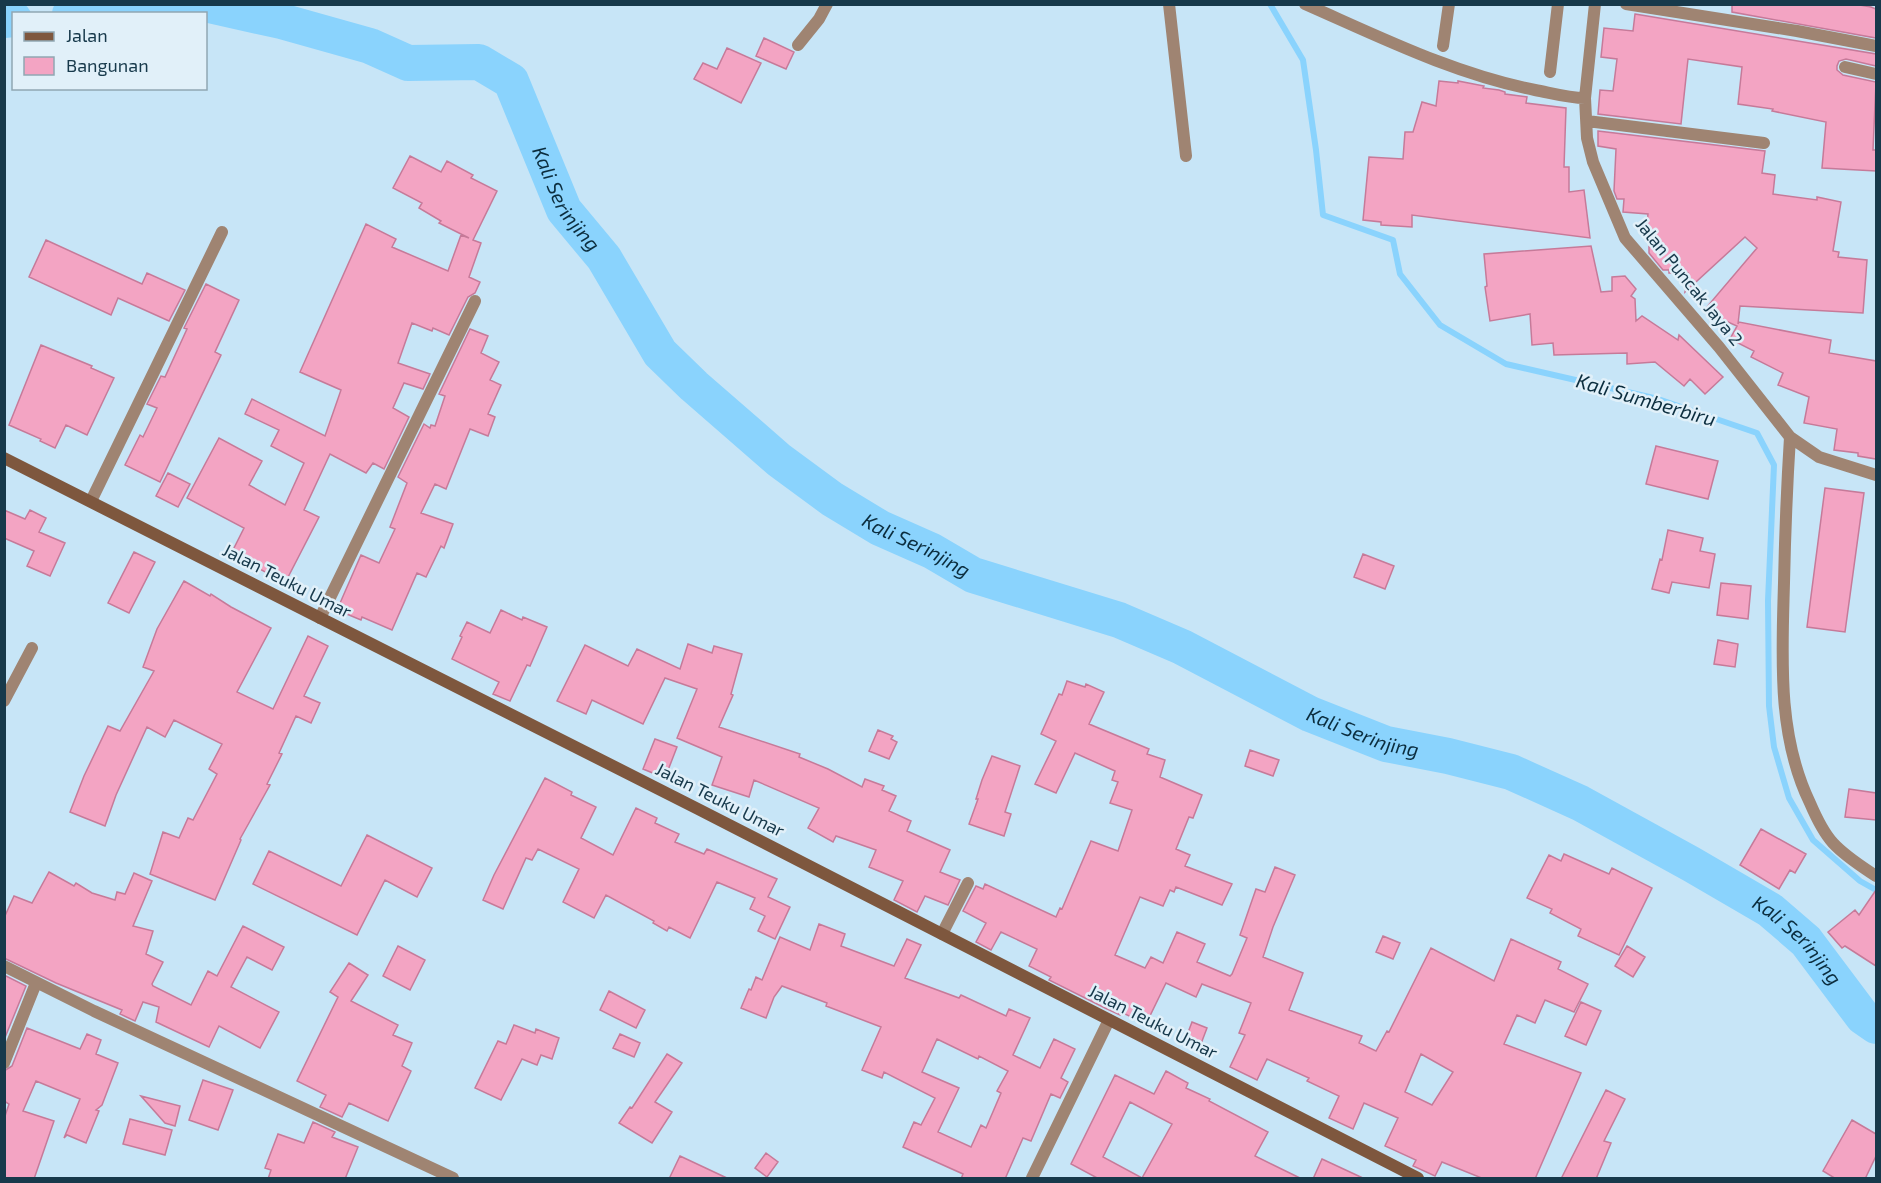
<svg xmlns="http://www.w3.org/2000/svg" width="1881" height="1183" font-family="'Exo 2',sans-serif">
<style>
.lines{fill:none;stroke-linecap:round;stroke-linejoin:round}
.stream{stroke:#8ad3fd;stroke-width:6}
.river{stroke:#8ad3fd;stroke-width:36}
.building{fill:#f3a4c3;stroke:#c67a99;stroke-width:1.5;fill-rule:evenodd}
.minor{stroke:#9f8472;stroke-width:12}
.secondary{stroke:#7e573e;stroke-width:12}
.labels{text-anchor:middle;stroke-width:5;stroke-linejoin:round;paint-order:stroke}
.street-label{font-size:18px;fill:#17394b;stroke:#e1f0f9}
.water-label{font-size:20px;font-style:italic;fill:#0b2d3e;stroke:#e1f0f9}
</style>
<rect width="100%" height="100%" fill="#c7e5f7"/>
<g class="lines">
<path class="stream" d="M1270,4L1303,60L1316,150L1323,215L1393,240L1400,274L1440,325L1506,364L1658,399L1757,433L1774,465L1768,601L1769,706L1774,747L1789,798L1813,840L1860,881L1876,890"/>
<g class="river">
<path id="s1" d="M70,14L159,5H209L281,21L370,46L408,63L479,62L511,81L564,210L604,258L660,353L694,386L779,460L832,499L880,528L932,551L973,575L1119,620L1182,647L1310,714L1386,744L1448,756L1511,772L1580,803L1691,864L1770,910L1806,941L1863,1017L1876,1026"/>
<path d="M4,20L14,19"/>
</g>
</g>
<path class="building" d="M1732,4H1854L1871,7L1876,9V38L1732,12Z
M1635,14L1876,54V66L1846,59L1839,61L1837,66V70L1843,75L1876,82L1873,150H1876V171L1822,168L1826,122L1772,111L1773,109L1738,104L1742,67L1688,59L1681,124L1598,114L1600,90L1613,91L1617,59L1601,57L1604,28L1633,31Z
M764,38L794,52L786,69L756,56Z
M727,48L761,63L741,103L694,79L703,63L717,69Z
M1439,81L1458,83V81L1484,86L1483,88L1499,90L1505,92V94L1527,97L1526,103L1566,108L1564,167H1569V192L1584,190L1590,238L1412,215V227L1381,225V222L1363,220L1369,157L1403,159L1405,132H1413L1422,102L1436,106Z
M1598,131L1765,151L1762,173L1775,175L1773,194L1817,200V197L1841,202L1833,251L1839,252L1838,257L1867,260L1863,313L1740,306L1738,324L1739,322L1831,340L1829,353L1876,361V459L1858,456V453L1834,450L1837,429L1804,423L1809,397L1778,385L1783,373L1751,357L1754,351L1730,339L1737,326L1717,317L1719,312L1706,308L1757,248L1745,237L1685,292L1688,273H1669V270H1663L1649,253V239H1645L1648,214L1623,212L1624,199H1617L1614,191L1616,149L1598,146Z
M410,156L441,172L447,161L473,175L471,178L497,191L473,240L481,243L469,277L480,282L475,293L468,297L449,335L433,328L432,331L412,323L398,363L430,374L423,389L404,383L393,408L409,417L384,469L373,463L366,473L330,454L304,510L319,517L285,583L256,567L257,564L232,552L244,528L187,498L219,438L262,461L249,485L285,505L304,463L271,446L279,430L245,414L252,399L325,436L341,390L300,372L366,224L396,239L392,247L448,271L461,235L469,238L439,223L441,221L419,208L422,203L393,188Z
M46,240L142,284L147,273L185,290L169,321L118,298L111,315L29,277Z
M1591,246L1601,292L1612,291V277L1625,276L1636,289L1631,296L1635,299L1636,321L1642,316L1678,340L1679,335L1723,377L1705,394L1690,379L1684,386L1655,362L1627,364V353L1554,355L1553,343L1532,345L1530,314L1490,321L1485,287L1487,286L1484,254Z
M206,284L239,300L215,352L221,355L160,482L125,465L140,435L143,437L157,408L147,404L161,376L165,377L187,329L184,328Z
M470,329L488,336L481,353L499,362L490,380L501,385L488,414L495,417L488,436L470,429L446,489L435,484L421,513L453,524L444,548L441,546L426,577L417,573L392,630L362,617L361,620L337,610L361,555L379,563L395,529L390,527L407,483L398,477L424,424L430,428L431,425L435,426L445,396L439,394Z
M41,345L92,366L91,368L114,378L87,435L66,425L55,448L40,441L41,439L9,425Z
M1656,446L1718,461L1708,499L1646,484Z
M168,473L190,484L178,507L156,496Z
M1825,488L1864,493L1845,632L1807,627Z
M4,510L25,519L30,510L46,518L39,532L65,543L50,576L27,566L34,551L4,538Z
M1668,530L1703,538L1700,551L1715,554L1709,588L1672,582L1669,593L1652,589L1660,559L1662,560Z
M134,552L155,562L129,613L108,603Z
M1363,554L1394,566L1385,589L1354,577Z
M184,581L210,596L211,594L231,607L271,628L237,692L273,709L308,636L328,646L304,696L320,703L311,723L296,716L279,753L282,754L267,784L270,785L240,839L241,840L215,900L150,874L163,832L179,838L188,818L193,820L217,774L209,769L222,744L174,720L165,737L147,727L116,795L105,826L70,812L84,776L108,726L120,731L154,671L143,667L157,629Z
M1721,583L1751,586L1748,619L1717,615Z
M501,610L522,620L523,617L547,627L530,666L527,665L510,701L493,694L499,682L452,659L462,637L460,636L467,622L490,633Z
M1718,640L1738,644L1735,667L1714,664Z
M688,644L712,653L714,646L742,654L731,694L733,695L719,727L800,754L799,757L828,769L862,787L865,779L884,786L882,790L896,796L889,811L911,821L907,831L950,850L940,872L960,880L948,905L925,896L917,912L894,900L903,881L869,867L876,850L836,836L833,842L808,828L819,808L754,780L749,797L712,785L722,757L677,738L697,689L665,678L643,724L592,700L586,714L557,701L585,645L628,666L637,649L680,669Z
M1067,681L1085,687L1086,684L1104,692L1089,724L1149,749L1147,754L1165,760L1160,777L1202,795L1193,818L1189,817L1176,849L1190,855L1185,866L1232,884L1222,905L1176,887L1174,892L1170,890L1163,906L1140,897L1115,955L1145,968L1151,957L1163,963L1177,932L1205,944L1197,962L1230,976L1232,974L1247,938L1240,935L1256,889L1265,892L1275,867L1295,875L1273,927L1263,957L1303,973L1289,1010L1362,1036L1359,1043L1376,1051L1387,1031L1389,1032L1431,948L1494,981L1511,939L1561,962L1558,969L1588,984L1574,1012L1545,1000L1535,1023L1517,1015L1504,1044L1581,1073L1535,1179H1484L1442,1162L1435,1176L1413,1166L1416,1160L1385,1146L1398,1118L1364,1103L1353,1129L1329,1118L1339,1096L1307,1081L1309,1078L1267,1059L1257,1080L1230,1067L1245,1035L1239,1033L1251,1003L1202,984L1196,997L1166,983L1146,1024L1121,1012L1120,1015L1105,1008L1049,980L1051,977L1029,966L1037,949L1001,932L991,950L976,942L986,923L963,911L976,886L983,889L985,884L1056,917L1060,908L1062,909L1091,841L1118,851L1132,810L1110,803L1118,782L1112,780L1115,771L1075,753L1056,793L1035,784L1056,741L1041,734L1059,694L1062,695ZM1421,1054L1453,1072L1432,1105L1405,1092Z
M878,730L893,736L891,739L897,742L889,759L869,751Z
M655,739L677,747L665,778L643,769Z
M1250,750L1279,760L1273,776L1245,766Z
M992,756L1020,766L1005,812L1011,814L1004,836L969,824L978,799H976L982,780Z
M545,778L572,792L571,795L596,807L581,838L613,855L636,808L657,818L655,823L679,834L675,842L704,854L707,849L777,879L768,897L790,907L775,939L758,931L765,916L750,909L755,898L717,882L690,938L669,927L667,931L653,923L654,921L606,895L594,918L563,902L579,869L538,849L532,860L526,858L503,909L483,900L494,875Z
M1849,789L1876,793V820L1845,817Z
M1761,829L1806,854L1795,873L1790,870L1779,889L1740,865Z
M367,835L432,868L417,897L385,880L357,935L253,884L269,851L341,886Z
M1564,854L1609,874L1612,868L1652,888L1619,955L1578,936L1581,929L1550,913L1552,909L1527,898L1549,855L1561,861Z
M49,872L74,886L76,883L92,893L115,900L117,892L125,894L134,873L152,881L133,926L153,931L146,954L163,962L152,984L153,986L191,1005L208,971L217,976L243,926L284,947L272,970L247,957L231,987L279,1012L260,1048L219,1026L209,1047L156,1022L159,1007L143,1002L135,1021L120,1014L122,1010L56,983L4,958V918L14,896L32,903Z
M1876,890V966L1845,946L1842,948L1828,932L1855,910L1859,915Z
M819,924L845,934L841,946L894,966L907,939L921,945L905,978L959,998L961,995L1006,1016L1009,1009L1030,1018L1013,1055L1040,1068L1054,1039L1075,1049L1061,1078L1068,1082L1060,1098L1051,1094L1031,1141L1023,1138L1005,1179H961L963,1174L903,1147L914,1122L921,1125L935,1098L884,1072L882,1078L862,1070L881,1027L826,1006L827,1003L782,986L774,997L766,1018L741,1008L749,989L751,990L756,977L762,980L780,937L810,950ZM937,1039L978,1059L979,1056L1008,1071L997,1091L1001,1093L986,1128L981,1125L971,1147L938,1132L959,1088L922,1072Z
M1383,936L1400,943L1393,959L1376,952Z
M398,946L425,960L410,990L383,976Z
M1627,946L1645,957L1633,977L1615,966Z
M349,963L368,975L351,1001L398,1025L393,1035L412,1043L402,1066L411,1071L388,1121L349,1103L342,1117L320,1107L326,1095L297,1081L338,997L330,992Z
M4,975L26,986L4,1040Z
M609,991L645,1010L636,1028L600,1010Z
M1581,1002L1601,1011L1586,1045L1565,1036Z
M1192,1022L1207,1028L1199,1049L1184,1043Z
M514,1025L535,1033L536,1029L559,1038L552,1059L541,1055L537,1065L522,1059L501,1100L475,1088L498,1041L506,1044Z
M27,1028L80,1049L87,1034L101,1040L96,1054L118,1063L102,1105L96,1110L99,1111L86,1143L67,1135L64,1138L80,1099L36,1081L23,1111L54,1121L34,1179H4V1119L9,1104L4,1101V1071L12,1066Z
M620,1034L640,1043L634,1057L613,1048Z
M667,1054L682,1063L655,1102L672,1112L652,1143L619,1123L630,1107L632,1108Z
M1166,1071L1188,1083L1186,1088L1210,1099L1209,1101L1268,1132L1255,1156L1302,1179H1099L1071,1164L1115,1075L1154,1094ZM1130,1102L1172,1124L1142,1178L1103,1157Z
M203,1080L233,1090L218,1130L189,1120Z
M1606,1090L1625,1099L1604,1141L1611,1143L1596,1179H1561Z
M141,1096L180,1106L175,1126L165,1123Z
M130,1119L172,1130L165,1155L123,1144Z
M1852,1120L1876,1134V1156L1865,1179H1836L1823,1171Z
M313,1122L335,1132L332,1137L358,1147L345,1179H268L271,1170L265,1168L278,1134L304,1143Z
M766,1153L778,1162L767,1177L755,1168Z
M680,1156L729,1179H669Z
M1322,1159L1365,1179H1313Z"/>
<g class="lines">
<path class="minor" d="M1169,4L1186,156
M1305,4C1380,37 1454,74 1535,90C1551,93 1568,98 1585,98
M1595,4L1585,98L1587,138L1593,162L1625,238L1719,347L1790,437L1819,457L1876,475
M1626,4L1797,31L1876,46
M798,45L819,19L827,4
M1443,46L1449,4
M1845,67L1876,74
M1550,72L1558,4
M1587,121L1764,143
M1790,437C1787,485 1785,534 1784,583C1782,657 1777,735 1810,803C1816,817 1823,832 1833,843C1846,857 1861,866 1876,876
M91,501L222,232
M320,618L475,301
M4,701L32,648
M942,934L968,883
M4,966L94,1011L453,1178
M4,1063L36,983
M1032,1178L1109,1020"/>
<path class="secondary" d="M4,458L698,809L1418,1178"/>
</g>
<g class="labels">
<g class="street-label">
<text transform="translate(1689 282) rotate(51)" y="6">Jalan Puncak Jaya 2</text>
<text transform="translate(287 581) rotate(27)" y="6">Jalan Teuku Umar</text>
<text transform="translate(720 800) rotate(27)" y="6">Jalan Teuku Umar</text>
<text transform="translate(1153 1022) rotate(27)" y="6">Jalan Teuku Umar</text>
</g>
<g class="water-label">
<text dy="7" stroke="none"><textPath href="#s1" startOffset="586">Kali Serinjing</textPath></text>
<text transform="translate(1646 400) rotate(16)" y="7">Kali Sumberbiru</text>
<text dy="7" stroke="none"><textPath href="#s1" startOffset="1090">Kali Serinjing</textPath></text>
<text dy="7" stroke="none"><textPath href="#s1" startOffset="1576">Kali Serinjing</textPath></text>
<text dy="7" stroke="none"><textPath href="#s1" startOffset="2064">Kali Serinjing</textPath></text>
</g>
</g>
<rect width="1881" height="1183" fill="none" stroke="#17394b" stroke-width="12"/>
<rect x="12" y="12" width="195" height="78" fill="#e1f0f9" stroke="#90a7b3" stroke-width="1.5"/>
<rect x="24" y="32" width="30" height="9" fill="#7e573e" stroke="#90a7b3" stroke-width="1.5"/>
<text x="66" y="42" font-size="18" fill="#17394b">Jalan</text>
<rect x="24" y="57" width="30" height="18" fill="#f3a4c3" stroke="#90a7b3" stroke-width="1.5"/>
<text x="66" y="72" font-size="18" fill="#17394b">Bangunan</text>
</svg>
